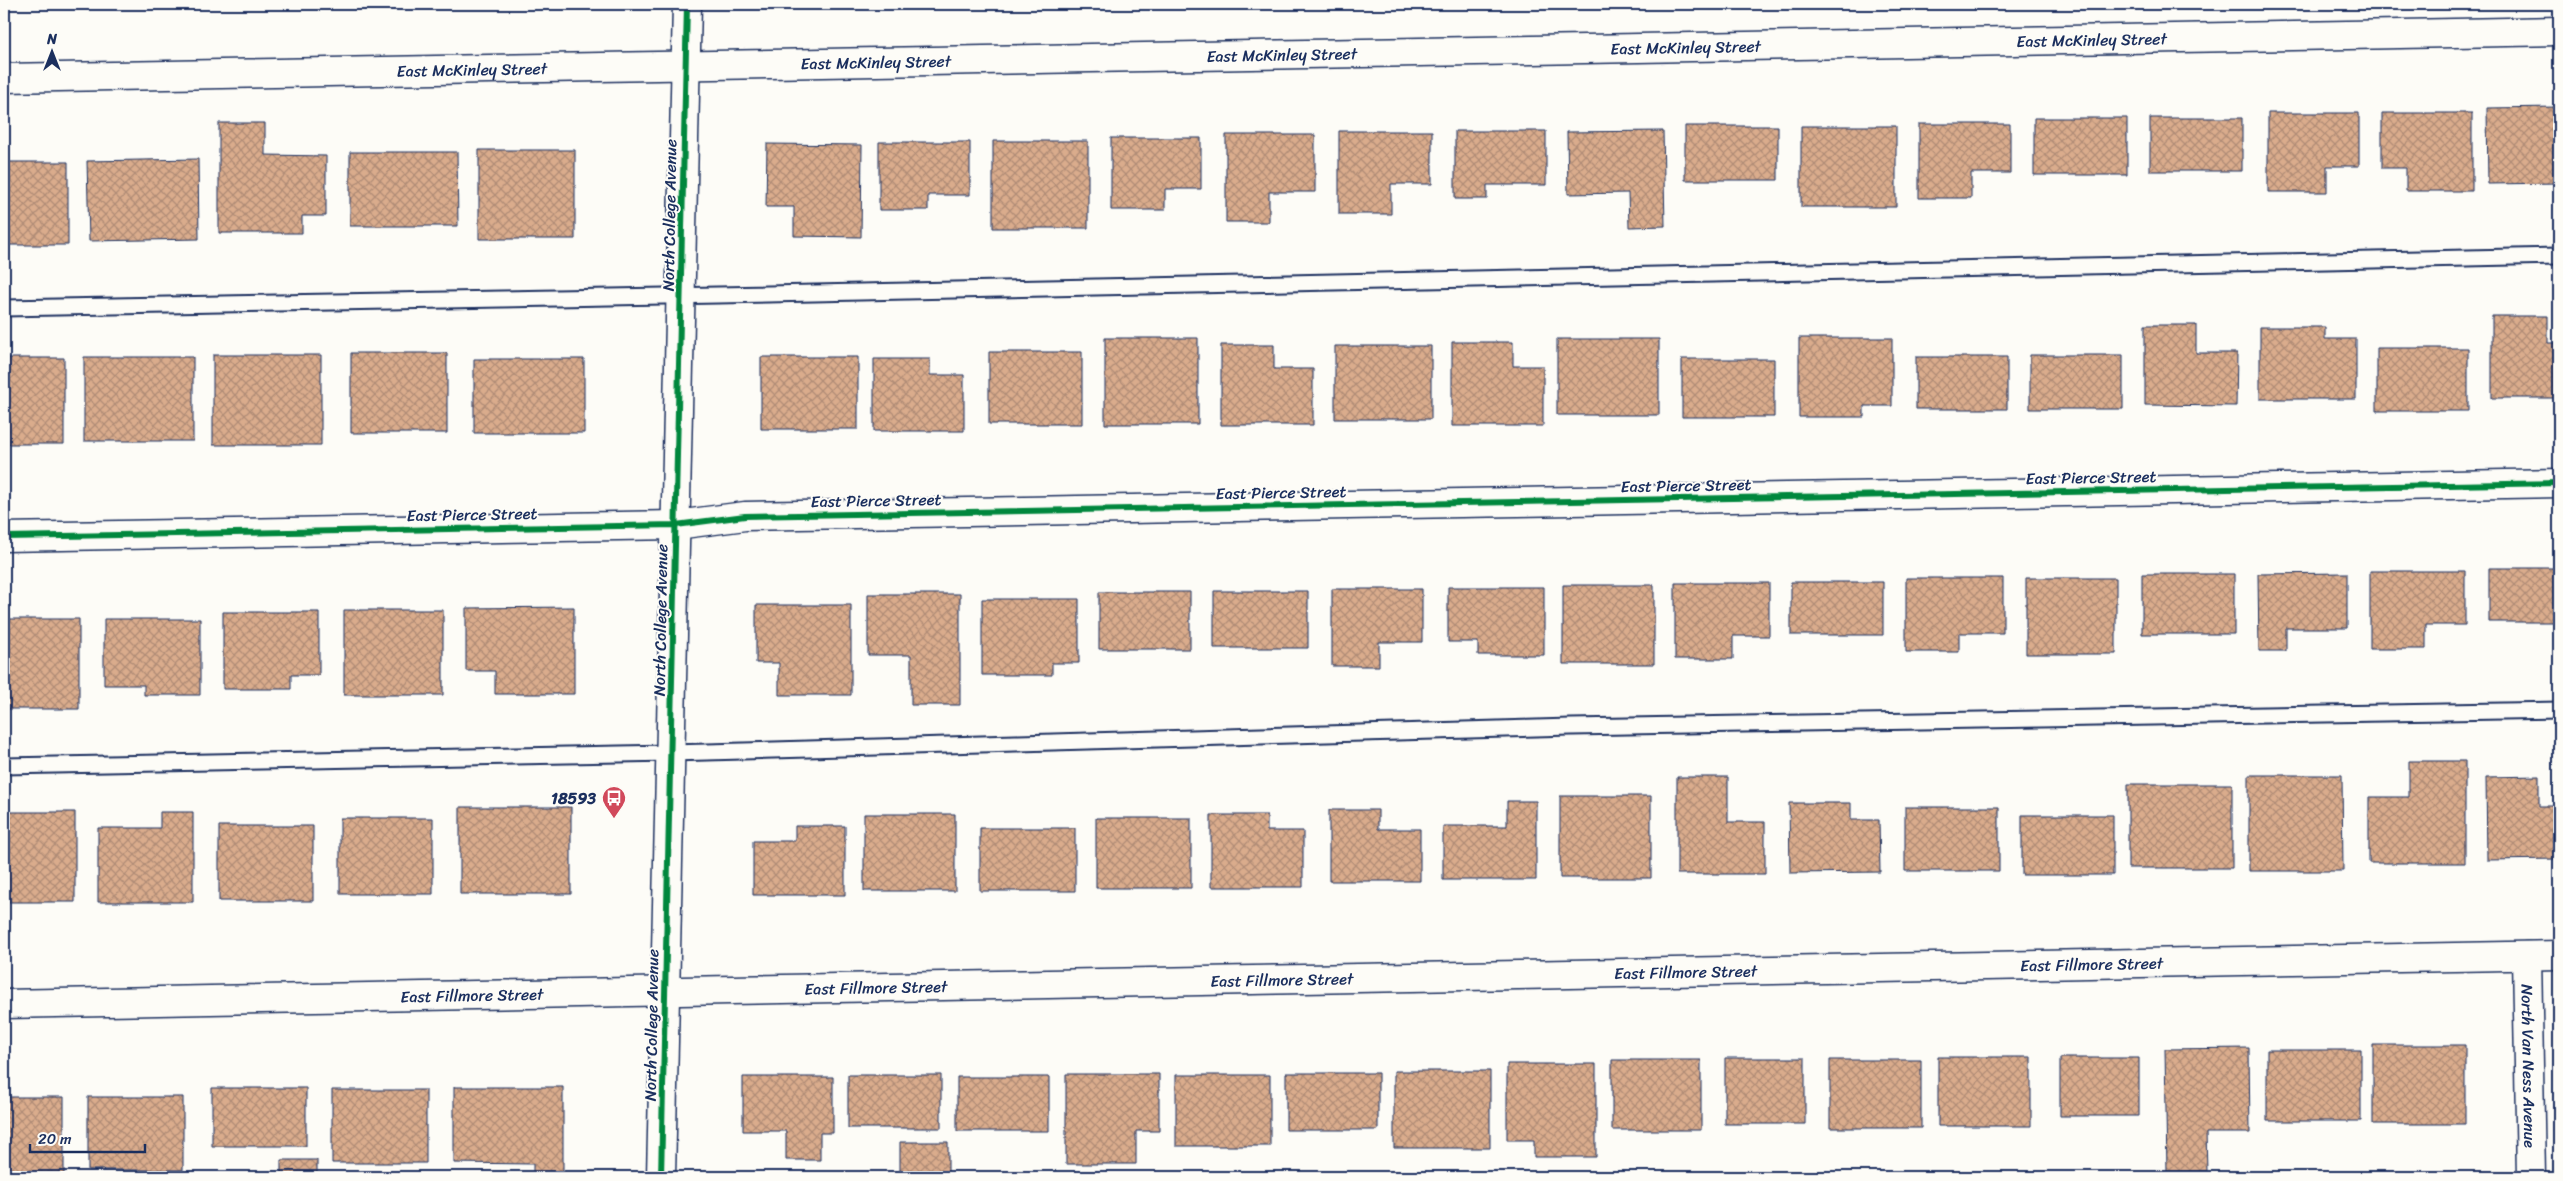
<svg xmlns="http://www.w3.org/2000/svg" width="2563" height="1181" font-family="Sriracha,sans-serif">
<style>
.building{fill:url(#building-cross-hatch);stroke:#1b2f5e}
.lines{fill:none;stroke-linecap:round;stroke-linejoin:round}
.lane-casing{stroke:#1b2f5e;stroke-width:19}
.street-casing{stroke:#1b2f5e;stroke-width:31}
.secondary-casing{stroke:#1b2f5e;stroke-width:31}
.lane{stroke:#fdfcf7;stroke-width:15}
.street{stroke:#fdfcf7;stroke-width:28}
.secondary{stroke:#fdfcf7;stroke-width:28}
.cycleway-casing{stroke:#fdfcf7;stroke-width:9}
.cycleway{stroke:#00873e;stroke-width:6}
.labels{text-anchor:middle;stroke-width:4;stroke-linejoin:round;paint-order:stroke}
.street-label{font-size:16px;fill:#1b2f5e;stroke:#fdfcf7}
.poi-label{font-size:16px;font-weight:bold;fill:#1b2f5e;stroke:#fdfcf7;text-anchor:end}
</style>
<defs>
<pattern id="building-cross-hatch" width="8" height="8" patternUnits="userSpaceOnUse" patternTransform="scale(1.25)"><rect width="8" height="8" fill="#daac8c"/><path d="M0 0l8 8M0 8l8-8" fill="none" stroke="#b08c76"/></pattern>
</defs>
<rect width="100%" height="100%" fill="#fdfcf7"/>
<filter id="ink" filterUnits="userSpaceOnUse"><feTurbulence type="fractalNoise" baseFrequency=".02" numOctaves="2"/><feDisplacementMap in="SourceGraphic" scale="10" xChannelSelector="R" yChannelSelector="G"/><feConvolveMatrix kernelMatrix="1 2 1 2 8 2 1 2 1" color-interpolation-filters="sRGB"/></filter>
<g filter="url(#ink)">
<path class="building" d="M2559,107V183L2488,184L2487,108Z
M2268,113H2359V166H2327V192H2268Z
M2382,113H2472V191H2406V168H2382Z
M2034,118H2127V175H2034Z
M2150,118H2242V171H2150Z
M219,123H265V155L326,156V216H302V233H219Z
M1919,124H2010V173H1971V198H1919Z
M1685,126H1778V180H1685Z
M1801,126H1896V207H1801Z
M1339,131H1432V184H1391V214H1339Z
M1455,131H1546V185H1487V199H1455Z
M1663,131L1665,226L1629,227L1628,193L1568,194L1567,132Z
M1226,135H1315V192H1269V222H1226Z
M1111,138H1201V189H1165V210H1111Z
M993,141H1088V228H993Z
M879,142H970V195H928V210H879Z
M767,144L862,145L861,237L794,236V207H766Z
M479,150H575V239H479Z
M350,152H457L458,226H350Z
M198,159L199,239L89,241L87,161Z
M4,162H68V245H4Z
M2492,316H2548V343H2559V398H2492Z
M2145,325H2196V353H2237L2236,406L2145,405Z
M2260,327H2325V339H2356V399H2260Z
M1105,338H1198V424H1105Z
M1799,338H1892V406H1864V417H1799Z
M1557,339H1659V415H1557Z
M1452,342H1513V366H1543V426H1452Z
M1221,345H1274V369H1313V425H1221Z
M1335,346H1431V419H1335Z
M2377,348H2468V411H2377Z
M989,352H1082V424H989Z
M351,353H447V433H351Z
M213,355H321V445H213Z
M2030,355H2123V409H2030Z
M84,357H193V441H84Z
M761,357H858V429H761Z
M1916,357H2007V409H1916Z
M4,358H64V444H4Z
M474,359H584V433H474Z
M874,359H930V375H964V431H874Z
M1682,359H1774V417H1682Z
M2489,568H2559V622H2489Z
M2370,571H2465V625H2426V649H2370Z
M2347,573V628H2286V651H2259L2258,574Z
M2142,574H2234V634H2142Z
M1906,578H2003V633H1959V652H1906Z
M2026,578H2116V654H2026Z
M1791,582H1883V635H1791Z
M1675,583H1769V636H1733V659H1675Z
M1563,585H1654V664H1563Z
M1448,587H1544V655H1478V642H1448Z
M1332,589H1422V642H1379V666H1332Z
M1214,591H1308V648H1214Z
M1099,592H1190V649H1099Z
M868,594H960V705H911V655H868Z
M982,599H1079V663H1052V675H982Z
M756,605H851V695H779V663H756Z
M574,607V694H495V671H466V608Z
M344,610H443V695H344Z
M223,612H319V675H291V689H223Z
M4,619H79V709H4Z
M104,619H200V695H144V685H104Z
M2409,761H2465V863H2369V797H2409Z
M2249,775H2342L2343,871H2249Z
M2539,776V806H2559V859L2487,860L2486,777Z
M1677,777H1728V822H1765V874H1677Z
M2128,784H2232V868H2128Z
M1560,796H1651V878H1560Z
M1507,801H1536V880H1443V826H1507Z
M1789,803H1851V820H1879L1880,872L1790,873Z
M460,807H571V894H460Z
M1905,807H1999V871H1905Z
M1329,810H1378V829H1420V881H1329Z
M4,812H75V902H4Z
M160,812H193V902H98V828H160Z
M864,814H955V891H864Z
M1211,815H1267V831H1303V887H1211Z
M2022,815H2113V875H2022Z
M340,818H433V894H340Z
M1096,818H1191V888H1096Z
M219,826H313V901H219Z
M795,826H845V895H753V841H795Z
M980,828H1075V891H980Z
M2373,1045H2465V1124H2373Z
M2249,1048L2250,1133H2206L2207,1171L2167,1172L2165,1049Z
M2267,1050H2361V1121H2267Z
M1938,1057H2031V1126H1938Z
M1725,1058H1805V1124H1725Z
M2060,1058H2139V1116H2060Z
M1612,1060H1701V1130H1612Z
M1830,1060H1921V1128H1830Z
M1507,1064H1596V1157H1534V1140H1507Z
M1394,1071H1490V1148H1394Z
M1286,1073H1378V1130H1286Z
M1066,1074H1159V1131H1136V1164H1066Z
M848,1075H941V1128H848Z
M1176,1075H1270V1146H1176Z
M743,1077H833V1133H820V1160H786V1131H743Z
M957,1077H1049V1131H957Z
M454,1087H563V1176H533V1164L454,1163Z
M212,1088H306V1146H212Z
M332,1090H426V1163H332Z
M4,1097H64V1177H4Z
M88,1097H183V1170H88Z
M900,1142H948V1177H900Z
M281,1160H317V1177H281Z"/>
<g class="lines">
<g class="lane-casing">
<path id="lane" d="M4,308L718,295L2559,256
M4,766L671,753L1571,727L2559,710"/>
</g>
<g class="street-casing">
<g id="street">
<path id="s1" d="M4,78L2559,31"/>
<path d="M4,537L676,525L745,516L2559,483"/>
<path id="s2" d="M2527,956L2531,1177"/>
<path id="s3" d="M4,1004L2559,955"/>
</g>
</g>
<g class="secondary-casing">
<path id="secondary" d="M661,1177L687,4"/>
</g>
<use href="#lane" class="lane"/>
<use href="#street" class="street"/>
<use href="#secondary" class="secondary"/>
<g class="cycleway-casing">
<path id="cycleway" d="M4,537L676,525L745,516L2559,483
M661,1177L687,4"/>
</g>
<use href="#cycleway" class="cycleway"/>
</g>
</g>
<defs>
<g id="bus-pin" transform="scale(1.25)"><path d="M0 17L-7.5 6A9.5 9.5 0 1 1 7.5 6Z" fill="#d1495b" stroke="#fdfcf7"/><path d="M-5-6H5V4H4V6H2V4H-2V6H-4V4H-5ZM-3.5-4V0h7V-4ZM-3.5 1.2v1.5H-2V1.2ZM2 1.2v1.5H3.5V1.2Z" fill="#fff"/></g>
</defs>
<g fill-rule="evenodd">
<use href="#bus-pin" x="614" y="798"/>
</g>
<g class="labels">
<g class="street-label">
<text dy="6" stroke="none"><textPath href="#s1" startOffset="2088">East McKinley Street</textPath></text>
<text dy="6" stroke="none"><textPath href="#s1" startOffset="1682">East McKinley Street</textPath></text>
<text dy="6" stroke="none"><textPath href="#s1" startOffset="1278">East McKinley Street</textPath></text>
<text dy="6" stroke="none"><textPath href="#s1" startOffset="872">East McKinley Street</textPath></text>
<text dy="6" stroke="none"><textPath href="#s1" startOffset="468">East McKinley Street</textPath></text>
<text transform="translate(669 215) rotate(-89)" y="6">North College Avenue</text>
<text transform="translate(2091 477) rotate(-1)" y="6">East Pierce Street</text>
<text transform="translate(1686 485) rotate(-1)" y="6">East Pierce Street</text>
<text transform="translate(1281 492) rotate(-1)" y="6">East Pierce Street</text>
<text transform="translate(876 500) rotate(-1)" y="6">East Pierce Street</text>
<text transform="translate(472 514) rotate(-1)" y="6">East Pierce Street</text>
<text transform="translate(660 620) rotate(-89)" y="6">North College Avenue</text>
<text dy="6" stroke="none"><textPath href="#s3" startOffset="2088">East Fillmore Street</textPath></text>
<text dy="6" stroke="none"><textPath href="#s3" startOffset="1682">East Fillmore Street</textPath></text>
<text dy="6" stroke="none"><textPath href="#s3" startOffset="1278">East Fillmore Street</textPath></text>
<text dy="6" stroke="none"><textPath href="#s3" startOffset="872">East Fillmore Street</textPath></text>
<text dy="6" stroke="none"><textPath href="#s3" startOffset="468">East Fillmore Street</textPath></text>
<text transform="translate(651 1025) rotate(-89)" y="6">North College Avenue</text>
<text dy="6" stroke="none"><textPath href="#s2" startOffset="110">North Van Ness Avenue</textPath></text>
</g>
<g class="poi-label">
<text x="596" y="804">18593</text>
</g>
</g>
<rect width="2563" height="1181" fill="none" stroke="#fdfcf7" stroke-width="20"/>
<rect x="10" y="10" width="2543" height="1161" fill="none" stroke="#1b2f5e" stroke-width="2" filter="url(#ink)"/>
<g transform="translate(52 52)" stroke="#fdfcf7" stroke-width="4" paint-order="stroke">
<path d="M0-4L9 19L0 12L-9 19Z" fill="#1b2f5e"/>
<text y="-8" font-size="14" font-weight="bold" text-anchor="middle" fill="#1b2f5e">N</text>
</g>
<path d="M30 1144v8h115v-8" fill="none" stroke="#1b2f5e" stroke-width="2.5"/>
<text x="38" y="1144" font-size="15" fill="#1b2f5e" stroke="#fdfcf7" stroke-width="4" paint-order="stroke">20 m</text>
</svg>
